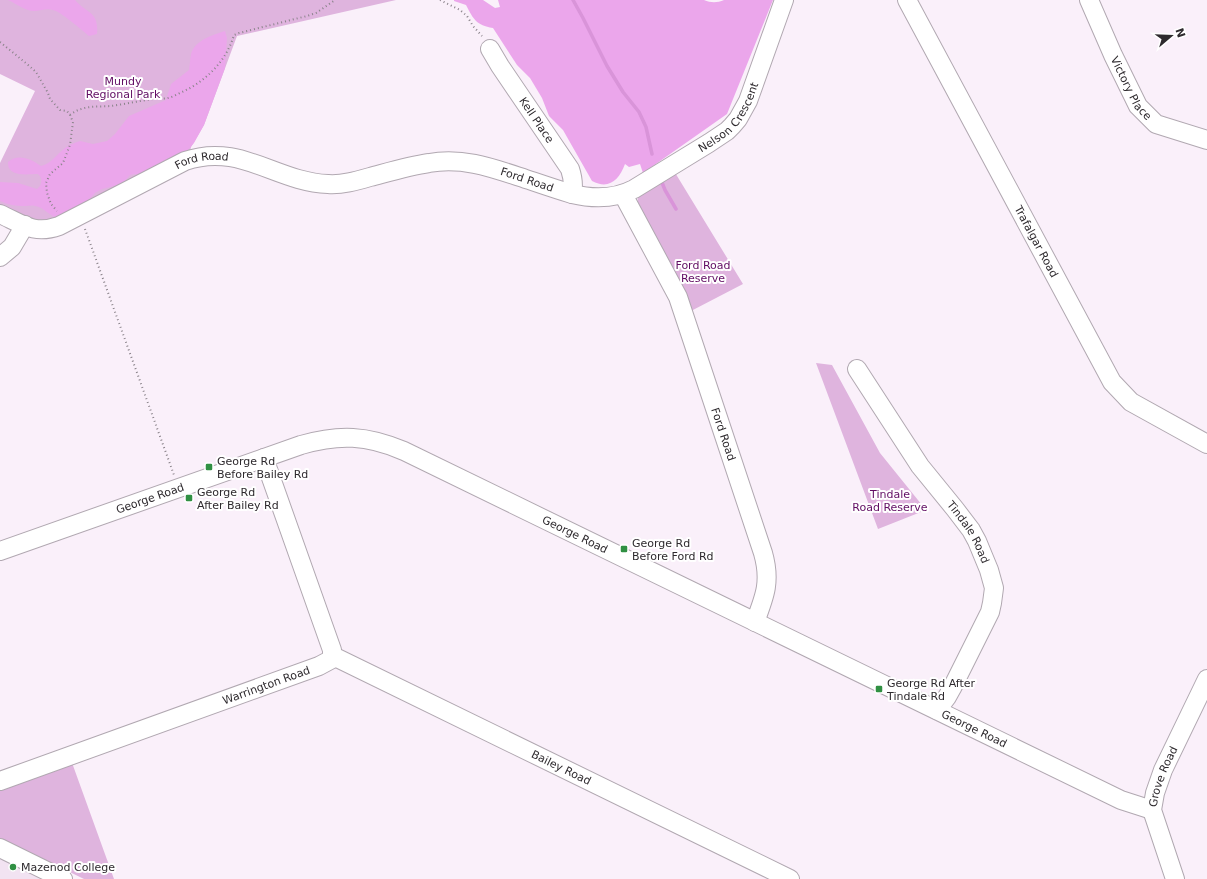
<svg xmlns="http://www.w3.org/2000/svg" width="1207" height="879" font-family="'DejaVu Sans',sans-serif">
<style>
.built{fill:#f2e3f2}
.green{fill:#dfb4de}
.forest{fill:#eba6eb}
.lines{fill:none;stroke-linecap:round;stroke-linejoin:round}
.stream{stroke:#d994d9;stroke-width:3.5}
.minor-casing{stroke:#b1a8b1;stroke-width:20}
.path{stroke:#8a838a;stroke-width:2;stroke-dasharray:1 3;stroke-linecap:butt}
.minor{stroke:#fff;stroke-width:18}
.poi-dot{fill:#309043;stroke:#fff;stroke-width:1.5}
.labels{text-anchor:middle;stroke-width:4;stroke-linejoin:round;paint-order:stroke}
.park-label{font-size:11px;fill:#610d63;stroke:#fff}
.street-label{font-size:11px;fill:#2e2a2e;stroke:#fff}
.poi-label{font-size:11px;fill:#2e2a2e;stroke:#fff;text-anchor:start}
</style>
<rect width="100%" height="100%" fill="#faf0fa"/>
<path class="built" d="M0,855L51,879H0Z"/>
<path class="green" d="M0,0H396L237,36L204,125L191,147L190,152L60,218L35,221L0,206V163L35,91L0,74Z
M674,171L743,284L691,311L637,204L638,197Z
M816,363L832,365L880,453L926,510L878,529Z
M71,760L114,879H84L0,838V786Z"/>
<path class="forest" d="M8,0H75C87,14 99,11 97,34L89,36C83,31 60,11 53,10C46,8 41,11 34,11C25,11 17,4 8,0Z
M454,0H483L495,8L500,7L498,0H704C711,3 717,3 724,0H773L727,114L643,173L640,164L629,167L625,164C619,180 609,190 592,181L563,130L549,116L542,98L530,78L517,65L493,28C476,25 474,20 466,5L454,1Z
M225,31L227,38L225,68L204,125L194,143L184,155L164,161L147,172L138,175L134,174L130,175L122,184L102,189L95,193L84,205L58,218C49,216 44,207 35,206C32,205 28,206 25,206C16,206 8,205 0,201V182L18,183L37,189L40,186C42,181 42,177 38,174C28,174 7,178 8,162C18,153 31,159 41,166C52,163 56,155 65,148C69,145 74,143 80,141L93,144L107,141L115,134L129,116L166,100L171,84L189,70C190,64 190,59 191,54C195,40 213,35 225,31Z"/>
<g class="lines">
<path class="stream" d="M573,0L583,18L607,66L623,92L639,112L646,127L652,154
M661,180L665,190L676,209"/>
<g class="minor-casing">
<g id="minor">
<path id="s1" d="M907,0L1112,382L1131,402L1207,444"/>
<path id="s2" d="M1089,0L1113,55L1138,106L1156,124L1207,140"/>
<path id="s3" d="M490,49L500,66L570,169C573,178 574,185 572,194"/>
<path id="s4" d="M624,194L626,200L678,297L763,553C771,581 765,596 755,622"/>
<path id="s5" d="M0,214C22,224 34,235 59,226L185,161C240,142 276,182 328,184C342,185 356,181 370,177C389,172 409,166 429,163C461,157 490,167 520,177C538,183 555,189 572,194C593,199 615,199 634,189L709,143L727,131L732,126L738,119L748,101L784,0"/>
<path d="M0,257L12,247L25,225"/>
<path id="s6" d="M857,369L920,466L955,509L971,530L977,541L989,570L994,588L992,603L990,612L952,688L947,697L937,710"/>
<path id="s7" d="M0,551L301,445C339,434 367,435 404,451L1121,800L1152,810"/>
<path id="s8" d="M333,656L790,879"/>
<path id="s9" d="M0,781L319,666L332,659V650L264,458"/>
<path d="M0,848L63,879"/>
<path id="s10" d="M1175,879L1152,810L1155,793L1163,770L1207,679"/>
</g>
</g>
<path class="path" d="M440,0L460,10L467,16L473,26L482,36
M0,42L27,64L36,72L48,93L50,99L60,110L67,111L70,115L73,122L70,145L63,163L50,174L46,183L47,193L51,204L57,211
M70,115C82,105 97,107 111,106C125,104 139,101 153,99C158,98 164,99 168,98C172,97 176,95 180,93C205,82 226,62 234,35L239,33L307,16L316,13L335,0
M85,229L174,475"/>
<use href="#minor" class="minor"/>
</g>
<g class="poi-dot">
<rect x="205" y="463" width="8" height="8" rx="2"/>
<rect x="185" y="494" width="8" height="8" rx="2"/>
<rect x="620" y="545" width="8" height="8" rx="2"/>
<rect x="875" y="685" width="8" height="8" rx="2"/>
<circle cx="13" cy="867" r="4"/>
</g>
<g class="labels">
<g class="park-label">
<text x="123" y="85">Mundy<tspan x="123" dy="13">Regional Park</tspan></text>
<text x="703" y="269">Ford Road<tspan x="703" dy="13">Reserve</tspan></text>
<text x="890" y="498">Tindale<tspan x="890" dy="13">Road Reserve</tspan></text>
</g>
<g class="street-label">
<text dy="4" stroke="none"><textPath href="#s2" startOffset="98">Victory Place</textPath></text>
<text dy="4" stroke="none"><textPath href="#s5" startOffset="788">Nelson Crescent</textPath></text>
<text dy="4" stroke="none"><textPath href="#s3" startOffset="85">Kell Place</textPath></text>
<text dy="4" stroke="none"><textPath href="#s5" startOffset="221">Ford Road</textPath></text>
<text dy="4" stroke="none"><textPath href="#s5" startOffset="556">Ford Road</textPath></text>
<text dy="4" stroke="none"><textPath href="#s1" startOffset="274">Trafalgar Road</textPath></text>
<text dy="4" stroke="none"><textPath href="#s4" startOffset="261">Ford Road</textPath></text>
<text dy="4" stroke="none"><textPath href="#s7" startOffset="159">George Road</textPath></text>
<text dy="4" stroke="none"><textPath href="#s6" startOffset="198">Tindale Road</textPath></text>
<text dy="4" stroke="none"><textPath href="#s7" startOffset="615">George Road</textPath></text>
<text dy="4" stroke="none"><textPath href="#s9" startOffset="283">Warrington Road</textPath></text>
<text dy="4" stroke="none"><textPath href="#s7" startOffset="1059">George Road</textPath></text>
<text dy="4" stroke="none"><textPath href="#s8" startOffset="254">Bailey Road</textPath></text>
<text dy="4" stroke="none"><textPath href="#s10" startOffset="108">Grove Road</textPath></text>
</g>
<g class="poi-label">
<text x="217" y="465">George Rd<tspan x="217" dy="13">Before Bailey Rd</tspan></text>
<text x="197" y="496">George Rd<tspan x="197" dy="13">After Bailey Rd</tspan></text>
<text x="632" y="547">George Rd<tspan x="632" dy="13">Before Ford Rd</tspan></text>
<text x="887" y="687">George Rd After<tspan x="887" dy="13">Tindale Rd</tspan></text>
<text x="21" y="871">Mazenod College</text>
</g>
</g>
<g transform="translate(1171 36) rotate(71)" stroke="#ffffff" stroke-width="3" paint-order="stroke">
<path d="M0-3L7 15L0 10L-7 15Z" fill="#2e2a2e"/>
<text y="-6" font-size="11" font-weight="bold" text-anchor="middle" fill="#2e2a2e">N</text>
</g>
</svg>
